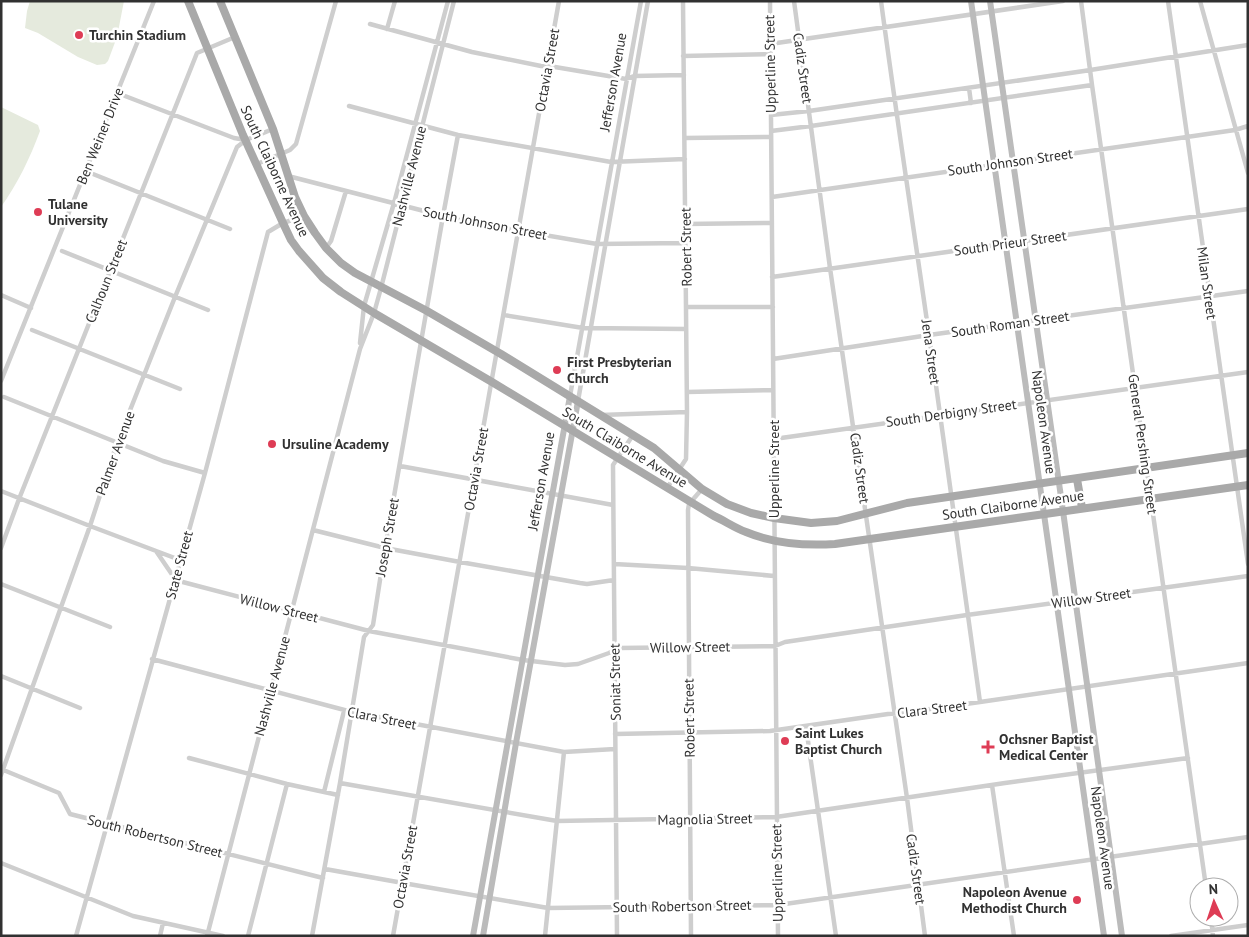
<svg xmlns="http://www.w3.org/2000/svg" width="1249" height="937" font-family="'PT Sans',sans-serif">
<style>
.green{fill:#e5eadd}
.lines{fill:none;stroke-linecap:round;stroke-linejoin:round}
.street{stroke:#cecece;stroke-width:4.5}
.secondary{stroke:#bbb;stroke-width:6}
.primary{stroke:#a9a9a9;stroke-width:8}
.poi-dot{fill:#de3c55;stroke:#fff;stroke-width:2}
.labels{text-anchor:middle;stroke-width:5;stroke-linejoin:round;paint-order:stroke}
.poi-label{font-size:14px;font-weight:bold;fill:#313131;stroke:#fff;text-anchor:start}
.street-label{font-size:14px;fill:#313131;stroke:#fff}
</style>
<rect width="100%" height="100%" fill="#fff"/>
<path class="green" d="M30,1H124L117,37L108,61L105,64L97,65L78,57L38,33L25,28L27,11Z
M1,107L38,125L40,131C30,158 18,183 1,207Z"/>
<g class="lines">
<path class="street" d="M770,1L778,936
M794,1L830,268L907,798L925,936
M881,1C896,113 913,224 929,335C947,457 962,580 980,702
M1081,1L1092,85L1206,887
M1168,1L1248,564
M1200,1L1248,173
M370,24L472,52L541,66L555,67L626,79L634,76L684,75
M387,29L395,1
M770,44L1063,1
M683,56L770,54
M969,88L971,103
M125,96L234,138L246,140
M349,106L458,135L611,162L685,159
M771,115L809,111L1084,71L1248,45
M771,131L811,126L1092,85
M685,138L771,137
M257,164L290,150L296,144L336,1
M93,174L230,229
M288,176L463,221L597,244L685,243
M772,197L1235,130L1248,126
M685,224L772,223
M326,248L331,241L346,191
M62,251L208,310
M772,277L1248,209
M1,295L31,308
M686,307H773
M504,315L583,328L686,329
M32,330L180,389
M360,343L364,306L394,203L448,1
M773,359L929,335L1248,291
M1,381L154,1
M687,392L773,390
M570,396L641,1
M4,397L163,461L205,473
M578,401L648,1
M601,415L687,412
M774,439L1248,372
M400,466L613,505
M667,488L686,459L687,412L683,1
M1,491L90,526L180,560
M313,530L385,548L460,562L580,583L587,584L614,580
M1,548L19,499L197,53L235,37
M156,551L171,573L175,580L369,631L523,660L565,665L578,664L609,653L619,648L775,646L785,642L967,615L1248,576
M614,564L688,568L774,576
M1,584L110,627
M152,659L352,712L564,752L615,749
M1,676L80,708
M806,727L836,936
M615,734L770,731L888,714L902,713L980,702L1248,663
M189,758L287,784L338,795
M1,769L59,793L70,814L323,878
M1,775L90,526L117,443L175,297L237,147L246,140L273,129
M340,783L557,821L776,817L1005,783L1188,758
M992,785L1014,936
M324,792L344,711
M1,863L133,916L223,936
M325,869L403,883L548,908L778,905L1248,837
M1211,917L1213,936
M76,936L205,473L268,232L283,223L304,216
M160,936L163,923
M207,936L360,349L374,313L381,288L454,1
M248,936L287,784
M312,936L340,783L364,637L373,625L385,548L443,216L458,135
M393,936L559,1
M545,936L564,752
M617,936L613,465L633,435
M691,936L688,510L689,504L702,489
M1171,936L1248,925"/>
<path class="secondary" d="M971,1L1104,936
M990,1L1063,511L1122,936
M473,936L570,396
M483,936L516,743L578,401"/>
<path class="primary" d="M188,1L243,135L283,223L291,240L299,251L323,278L341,292L374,313L492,382L714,516C725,521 735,528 746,532C775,544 804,546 835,544L1248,485
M220,1L273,129L295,197L304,216L315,233L326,248L341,263L355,273L427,311L501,354L654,448L702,489L727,504L751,513L774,518L811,523L837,521L907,503L1248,453
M1077,479L1082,508"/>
</g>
<g class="poi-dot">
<circle cx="79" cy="35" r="5"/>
<circle cx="38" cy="212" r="5"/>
<circle cx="557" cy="370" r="5"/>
<circle cx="272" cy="444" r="5"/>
<circle cx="785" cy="741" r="5"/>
<path d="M985.5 739.5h5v5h5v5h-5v5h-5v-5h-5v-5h5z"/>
<circle cx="1077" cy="900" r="5"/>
</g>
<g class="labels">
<g class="poi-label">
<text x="89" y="40">Turchin Stadium</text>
<text x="48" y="209">Tulane<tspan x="48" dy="16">University</tspan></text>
<text x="567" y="367">First Presbyterian<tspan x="567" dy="16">Church</tspan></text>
<text x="282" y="449">Ursuline Academy</text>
<text x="795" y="738">Saint Lukes<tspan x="795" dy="16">Baptist Church</tspan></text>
<text x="999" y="744">Ochsner Baptist<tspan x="999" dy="16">Medical Center</tspan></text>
<text x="1067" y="897" text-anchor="end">Napoleon Avenue<tspan x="1067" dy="16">Methodist Church</tspan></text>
</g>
<g class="street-label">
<text transform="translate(770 64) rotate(-91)" y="5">Upperline Street</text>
<text transform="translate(803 68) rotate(82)" y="5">Cadiz Street</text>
<text transform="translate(547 70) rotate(-80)" y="5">Octavia Street</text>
<text transform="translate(613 82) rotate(-80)" y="5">Jefferson Avenue</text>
<text transform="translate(100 136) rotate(-68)" y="5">Ben Weiner Drive</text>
<text transform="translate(1010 162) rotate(-8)" y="5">South Johnson Street</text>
<text transform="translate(275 171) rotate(65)" y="5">South Claiborne Avenue</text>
<text transform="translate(409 176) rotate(-76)" y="5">Nashville Avenue</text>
<text transform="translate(485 223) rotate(11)" y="5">South Johnson Street</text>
<text transform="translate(1010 243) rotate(-8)" y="5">South Prieur Street</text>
<text transform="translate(686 247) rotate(-91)" y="5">Robert Street</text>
<text transform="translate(106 281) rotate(-68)" y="5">Calhoun Street</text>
<text transform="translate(1207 283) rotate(82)" y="5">Milan Street</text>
<text transform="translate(1010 324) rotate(-8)" y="5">South Roman Street</text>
<text transform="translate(931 352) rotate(82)" y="5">Jena Street</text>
<text transform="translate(951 413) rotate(-8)" y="5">South Derbigny Street</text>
<text transform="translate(1044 422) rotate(82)" y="5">Napoleon Avenue</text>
<text transform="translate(1143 444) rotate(82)" y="5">General Pershing Street</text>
<text transform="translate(625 447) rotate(31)" y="5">South Claiborne Avenue</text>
<text transform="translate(115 453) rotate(-70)" y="5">Palmer Avenue</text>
<text transform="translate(860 468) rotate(82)" y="5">Cadiz Street</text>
<text transform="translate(476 469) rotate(-80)" y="5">Octavia Street</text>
<text transform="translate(774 469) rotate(-90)" y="5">Upperline Street</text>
<text transform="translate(541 481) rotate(-80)" y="5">Jefferson Avenue</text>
<text transform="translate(1013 505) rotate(-8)" y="5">South Claiborne Avenue</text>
<text transform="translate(387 537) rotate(-80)" y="5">Joseph Street</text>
<text transform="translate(179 565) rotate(-75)" y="5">State Street</text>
<text transform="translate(1091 598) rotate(-8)" y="5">Willow Street</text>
<text transform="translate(279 608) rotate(14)" y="5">Willow Street</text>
<text transform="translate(690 647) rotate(-1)" y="5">Willow Street</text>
<text transform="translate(615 682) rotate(-91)" y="5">Soniat Street</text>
<text transform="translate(272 686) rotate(-75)" y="5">Nashville Avenue</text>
<text transform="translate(932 709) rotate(-7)" y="5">Clara Street</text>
<text transform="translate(382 718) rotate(11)" y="5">Clara Street</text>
<text transform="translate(689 718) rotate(-91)" y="5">Robert Street</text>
<text transform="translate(705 819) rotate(-1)" y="5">Magnolia Street</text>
<text transform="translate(155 836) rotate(14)" y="5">South Robertson Street</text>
<text transform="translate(1103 838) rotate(82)" y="5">Napoleon Avenue</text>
<text transform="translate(405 867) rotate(-80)" y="5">Octavia Street</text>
<text transform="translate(916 869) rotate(82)" y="5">Cadiz Street</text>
<text transform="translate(777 873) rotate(-91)" y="5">Upperline Street</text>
<text transform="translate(682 906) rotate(-1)" y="5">South Robertson Street</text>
</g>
</g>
<rect width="1249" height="937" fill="none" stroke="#313131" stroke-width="5"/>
<g transform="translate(1214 902) rotate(357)"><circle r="24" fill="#ffffff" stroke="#adadad"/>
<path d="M0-4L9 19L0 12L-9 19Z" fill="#de3c55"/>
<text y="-8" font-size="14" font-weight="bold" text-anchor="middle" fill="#313131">N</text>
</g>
</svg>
